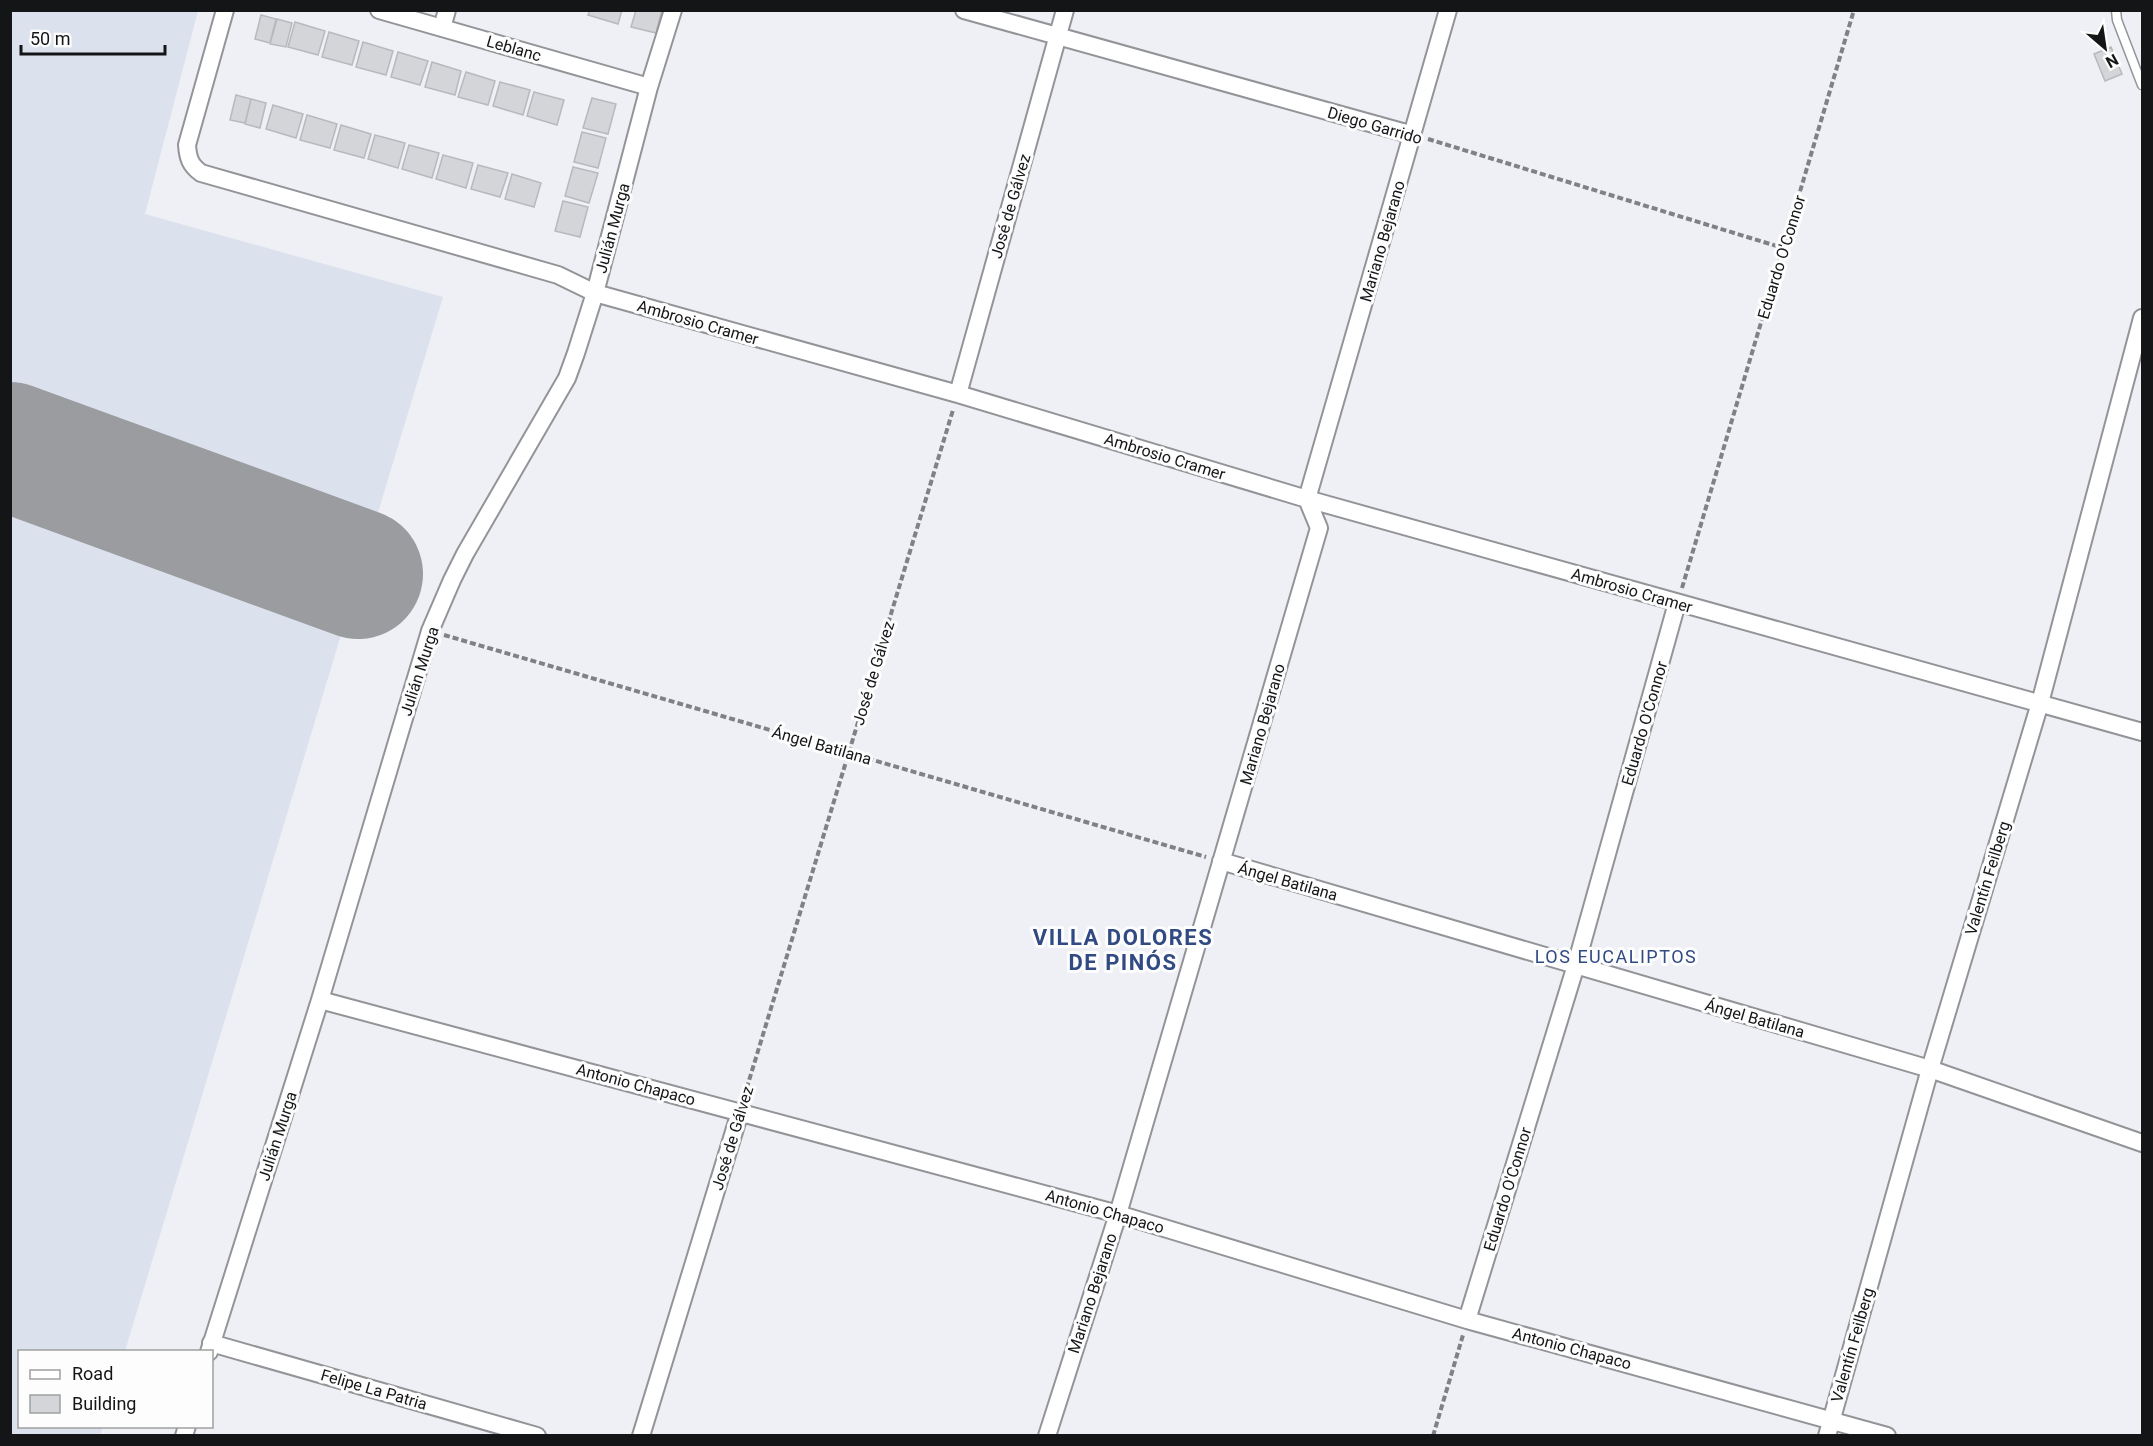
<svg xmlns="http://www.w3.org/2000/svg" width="2153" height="1446" font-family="Roboto,sans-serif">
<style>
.built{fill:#dce2ed}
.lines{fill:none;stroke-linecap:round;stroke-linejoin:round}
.runway{stroke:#9a9ca0;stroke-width:130}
.building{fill:#d3d5d9;stroke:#b7b9bd;stroke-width:1.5}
.lane-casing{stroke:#929498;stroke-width:11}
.street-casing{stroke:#929498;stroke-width:20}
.path{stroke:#7f8184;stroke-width:4;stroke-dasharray:6 3;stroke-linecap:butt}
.lane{stroke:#fff;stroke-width:8}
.street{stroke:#fff;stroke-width:16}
.labels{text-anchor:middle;stroke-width:6;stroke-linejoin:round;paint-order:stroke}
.street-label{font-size:16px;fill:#141516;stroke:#fdfdfe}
.neighbourhood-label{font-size:18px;letter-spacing:1.5px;fill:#324a83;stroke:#fdfdfe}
.district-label{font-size:22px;font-weight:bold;letter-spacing:1.5px;fill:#324a83;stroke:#fdfdfe}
</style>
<rect width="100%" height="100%" fill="#eef0f5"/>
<path class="built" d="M10,11H198L145,214L443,297L125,1351L20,1352V1426L103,1427L100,1435H11Z"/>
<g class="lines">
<path class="runway" d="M10,447L358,574"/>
</g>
<path class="building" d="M590,10H622L618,24L588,15Z
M636,10H662L656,33L631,27Z
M261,15L276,19L270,43L255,39Z
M277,19L292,23L286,47L270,44Z
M295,22L325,31L318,55L288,47Z
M329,32L359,41L352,65L322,57Z
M363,42L393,51L386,75L356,67Z
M2111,47L2122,74L2105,81L2094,54Z
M398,52L428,61L420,85L391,77Z
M432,62L461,71L455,95L425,87Z
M466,72L495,81L488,105L458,97Z
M500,82L530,90L523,115L493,106Z
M534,92L564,100L557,125L527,116Z
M236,95L251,99L245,123L230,120Z
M592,98L616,104L608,134L583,128Z
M251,99L266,103L260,128L245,124Z
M273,105L303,114L296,138L266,129Z
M307,115L337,124L330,148L300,140Z
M341,125L371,134L364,158L334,150Z
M582,132L606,138L598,168L574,162Z
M375,135L405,143L398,168L368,159Z
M409,145L439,153L432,178L402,169Z
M443,155L473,163L466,188L436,179Z
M478,165L508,173L500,197L471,189Z
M573,167L598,173L589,203L565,196Z
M512,174L541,183L534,207L505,199Z
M563,201L588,207L580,237L555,231Z"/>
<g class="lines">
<g class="lane-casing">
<path id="lane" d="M2116,10L2117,20L2142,85"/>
</g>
<g class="street-casing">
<path id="street" d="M225,10L187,145C188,158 190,165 201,173L558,275L595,293L958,394L1307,499L2142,732
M379,10L649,87
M964,10L1413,135
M442,28L447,10
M958,394L1065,10
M1221,861L1930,1069L2142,1143
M320,1000L1118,1214L1467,1320L1887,1436
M1467,1320L1576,965L1677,603
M211,1343L537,1436
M209,1352L320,1000L430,631L452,580L465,554L567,378L576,353L595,293L649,87L673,10
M184,1436L187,1426
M641,1436L740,1112
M1047,1436L1118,1214L1319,528L1307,499L1448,10
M1827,1436L1930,1069L2040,703L2142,318"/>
</g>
<path class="path" d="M1428,139L1783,248
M1682,588L1854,10
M444,635L1206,857
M744,1097L953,410
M1433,1436L1463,1335"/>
<use href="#lane" class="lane"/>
<use href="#street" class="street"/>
</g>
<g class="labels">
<g class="street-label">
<text transform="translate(514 48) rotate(16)" y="6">Leblanc</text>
<text transform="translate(1375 125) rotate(16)" y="6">Diego Garrido</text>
<text transform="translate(1010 206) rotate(-74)" y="6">José de Gálvez</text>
<text transform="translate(612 228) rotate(-75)" y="6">Julián Murga</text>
<text transform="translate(1382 241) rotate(-74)" y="6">Mariano Bejarano</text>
<text transform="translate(1781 257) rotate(-73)" y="6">Eduardo O'Connor</text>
<text transform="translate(698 322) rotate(16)" y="6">Ambrosio Cramer</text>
<text transform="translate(1165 456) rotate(17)" y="6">Ambrosio Cramer</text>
<text transform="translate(1632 590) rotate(16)" y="6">Ambrosio Cramer</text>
<text transform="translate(419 671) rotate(-72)" y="6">Julián Murga</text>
<text transform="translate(873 673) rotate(-73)" y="6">José de Gálvez</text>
<text transform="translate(1644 723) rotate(-74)" y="6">Eduardo O'Connor</text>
<text transform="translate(1262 724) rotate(-74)" y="6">Mariano Bejarano</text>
<text transform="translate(822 745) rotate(16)" y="6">Ángel Batilana</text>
<text transform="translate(1987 878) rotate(-73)" y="6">Valentín Feilberg</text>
<text transform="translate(1288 881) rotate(16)" y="6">Ángel Batilana</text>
<text transform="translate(1755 1018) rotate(16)" y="6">Ángel Batilana</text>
<text transform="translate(636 1084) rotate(15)" y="6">Antonio Chapaco</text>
<text transform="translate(277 1136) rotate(-72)" y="6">Julián Murga</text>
<text transform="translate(732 1138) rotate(-73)" y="6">José de Gálvez</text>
<text transform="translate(1507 1189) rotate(-73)" y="6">Eduardo O'Connor</text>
<text transform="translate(1105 1211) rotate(16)" y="6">Antonio Chapaco</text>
<text transform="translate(1092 1293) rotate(-72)" y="6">Mariano Bejarano</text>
<text transform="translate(1852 1345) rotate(-74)" y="6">Valentín Feilberg</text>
<text transform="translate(1572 1348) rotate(15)" y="6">Antonio Chapaco</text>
<text transform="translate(374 1389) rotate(16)" y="6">Felipe La Patria</text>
</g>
<g class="neighbourhood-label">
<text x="1616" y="963">LOS EUCALIPTOS</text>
</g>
<g class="district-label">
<text x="1123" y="945">VILLA DOLORES<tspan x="1123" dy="25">DE PINÓS</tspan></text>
</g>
</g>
<rect width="2153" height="1446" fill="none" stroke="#141516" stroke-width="24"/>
<rect x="18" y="1350" width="195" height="78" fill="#fdfdfe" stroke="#a0a0a1" stroke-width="1.5"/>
<rect x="30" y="1370" width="30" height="9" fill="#ffffff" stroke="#a0a0a1" stroke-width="1.5"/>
<text x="72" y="1380" font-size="18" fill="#141516">Road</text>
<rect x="30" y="1395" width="30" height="18" fill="#d3d5d9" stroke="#a0a0a1" stroke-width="1.5"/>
<text x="72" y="1410" font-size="18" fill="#141516">Building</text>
<g transform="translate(2105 48) rotate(151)" stroke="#fdfdfe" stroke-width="4.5" paint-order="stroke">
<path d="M0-4.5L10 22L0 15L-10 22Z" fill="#141516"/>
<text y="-9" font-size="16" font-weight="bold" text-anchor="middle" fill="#141516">N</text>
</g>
<path d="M21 45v9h144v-9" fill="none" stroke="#141516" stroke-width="3"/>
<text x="30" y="45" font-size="18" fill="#141516" stroke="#fdfdfe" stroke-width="4.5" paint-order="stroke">50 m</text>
</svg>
